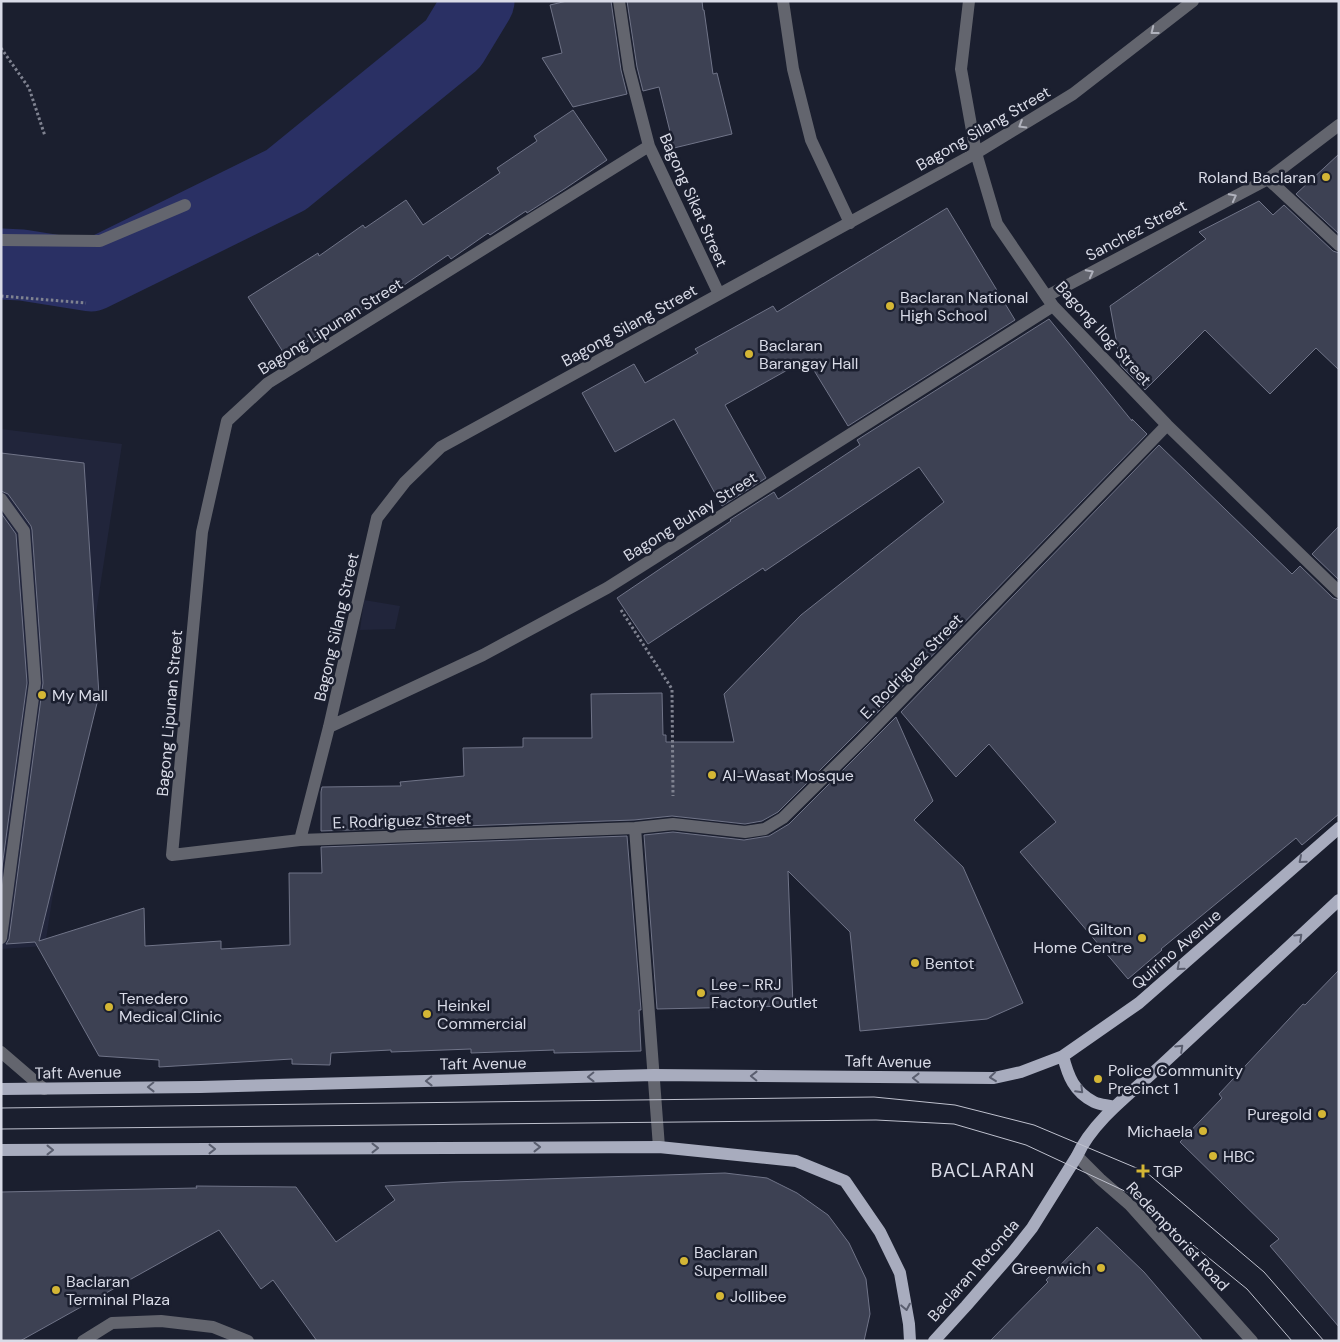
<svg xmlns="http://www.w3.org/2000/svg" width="1340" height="1342" font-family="'DM Sans',sans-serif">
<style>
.built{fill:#21253b}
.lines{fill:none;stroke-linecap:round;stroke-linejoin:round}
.river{stroke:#2a3064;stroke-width:71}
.building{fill:#3d4153;stroke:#707488}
.path{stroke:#7f8290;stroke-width:3;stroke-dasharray:2.5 2.5;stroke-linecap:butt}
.minor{stroke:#63656e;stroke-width:12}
.major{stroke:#a8acbe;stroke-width:12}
.tram{stroke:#bfc1ce;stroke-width:1}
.oneway{stroke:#b0b2bd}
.oneway2{stroke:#5a5e6f}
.poi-dot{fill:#d4b635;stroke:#1b1f2f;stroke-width:2}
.labels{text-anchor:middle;stroke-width:5;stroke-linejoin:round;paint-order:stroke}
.street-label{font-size:16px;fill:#d9dbe7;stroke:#1b1f2f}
.poi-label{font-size:16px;fill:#d9dbe7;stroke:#1b1f2f;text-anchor:start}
.quarter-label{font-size:19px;letter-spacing:1px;fill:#d9dbe7;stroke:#1b1f2f}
</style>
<rect width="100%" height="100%" fill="#1b1f2f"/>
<path class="built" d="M1,429L122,444L45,946L1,949Z
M364,600L400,606L395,629L360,630Z"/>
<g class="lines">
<path class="river" d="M1,264L22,265L91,276L286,180L453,44L479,1"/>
</g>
<path class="building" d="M567,1H611L621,70L627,94L573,107L542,58L562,53L550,5Z
M627,1H702L703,10H704L713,74L717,73L732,134L674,148L659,87L643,91L637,67Z
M573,110L607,160L566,188L527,213L526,211L490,235L488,233L451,259L448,255L366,311L364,308L334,328L333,326L285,355L248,297L318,253L319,256L363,225L365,228L406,200L423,225L500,173L497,168L537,141L534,136Z
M1339,154V234L1296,194Z
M1259,201L1273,215L1284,205L1333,251L1339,253V370L1316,348L1270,394L1205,330L1145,390L1121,366L1110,306L1206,239L1199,232Z
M947,208L1015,320L848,426L807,359L725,405L766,478L722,506L674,419L615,452L582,393L634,364L645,383L698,353L695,349L773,306L777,312Z
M1049,319L1132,421V419L1147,434L890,699L886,695L889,701L778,812L762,821L745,824L672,816L634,820L321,831V792L322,787L401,786L400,782L464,776L463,748L523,747V738H592L591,694L662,693L663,735H666V742H734L724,694L801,615L944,502L919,467L765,571L763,568L648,644L617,598L731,521L730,520L774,492L778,499L780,498L860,445L857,440Z
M1159,445L1292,574L1300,566L1333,598L1339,600V814L1302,845L1296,838L1161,949L1162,950L1128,979L1020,852L1056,822L989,744L956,777L901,712Z
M1,453L84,463L99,695L39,941L144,908L145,946L221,941V949L290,945L289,873H322L321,847L627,836L641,1010H639L641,1051L554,1053V1050L471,1053V1049L391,1052V1050L331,1053L330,1065L292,1064V1059L159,1067V1060L99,1056L35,942L6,944L9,939L43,683L32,530L31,526L8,494L1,491Z
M1,513L16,534L27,683L1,875Z
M1339,526V580L1312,554Z
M896,717L933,801L914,820L963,867L1023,1003L987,1019L860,1031L850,932L788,871L793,1006L657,1009L644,835L673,832L744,840L769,836L789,824Z
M1339,970V1327L1270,1246L1279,1239L1180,1142L1222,1098L1219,1094L1303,1004L1305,1005Z
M725,1173L767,1178L797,1193L828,1215L849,1243L866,1279L870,1314L864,1341H317L273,1280L261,1289L219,1230L20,1341H1V1192L197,1188L196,1186L296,1187L336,1242L395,1200L385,1186L452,1182Z
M1097,1227L1144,1272L1203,1341H990L1048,1282L1046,1280Z"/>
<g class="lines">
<path class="path" d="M1,48L29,88L45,136
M1,296L86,303
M621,610L672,689L673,796"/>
<path class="minor" d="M619,1L629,69L649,146L719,294
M783,1L793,69L811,140L850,223
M969,1L961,69L976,153L997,224L1053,306L1167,425L1339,592
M649,146L268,383L227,421L202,532L172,855L300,840L635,828L673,824L745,832L765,829L783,818L862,740L1167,425
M1268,179L1339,245
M1,240L100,241L185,205
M1047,296L1268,179L1339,125
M1,499L24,531L35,683L1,938
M329,727L483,655L607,588L1053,306
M635,828L659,1147
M300,840L329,727L377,518L405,482L441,447L976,153L1073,94L1193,1
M1,1052L44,1089
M1077,1156L1100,1179L1130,1205L1252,1341
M83,1341L112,1323L161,1321L213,1327L248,1341"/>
<path class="major" d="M1063,1056C1068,1076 1074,1092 1094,1102C1100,1105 1108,1105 1114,1107
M1,1089L200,1087L654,1075L994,1078L1021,1072L1063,1056L1139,1003L1339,828
M1,1150L659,1147L796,1161L845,1181L880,1232L900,1273L909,1324L910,1341
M934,1341L966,1306L1013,1252L1032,1228L1077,1156C1094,1118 1138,1088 1168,1059C1225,1006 1282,953 1339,900"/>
<path class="tram" d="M1,1108L874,1097L955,1105L1034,1125L1146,1172L1264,1272L1324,1341
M1,1129L876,1120L954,1124L1026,1145L1129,1193L1247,1289L1292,1341"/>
</g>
<defs><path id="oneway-chevron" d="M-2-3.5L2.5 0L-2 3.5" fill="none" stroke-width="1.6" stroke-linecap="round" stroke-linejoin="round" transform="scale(1.25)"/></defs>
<g class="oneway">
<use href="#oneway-chevron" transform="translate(1154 31) rotate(142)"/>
<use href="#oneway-chevron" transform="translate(1022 125) rotate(149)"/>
<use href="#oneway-chevron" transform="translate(1233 197) rotate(-28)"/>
<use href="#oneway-chevron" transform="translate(1090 273) rotate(-28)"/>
</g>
<g class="oneway2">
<use href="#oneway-chevron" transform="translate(1302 860) rotate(139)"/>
<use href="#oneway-chevron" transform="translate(1299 937) rotate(-43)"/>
<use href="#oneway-chevron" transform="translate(1180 967) rotate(139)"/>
<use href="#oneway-chevron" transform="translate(1180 1048) rotate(-43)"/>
<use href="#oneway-chevron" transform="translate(754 1076) rotate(-179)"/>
<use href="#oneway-chevron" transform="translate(591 1077) rotate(179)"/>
<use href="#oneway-chevron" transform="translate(993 1077) rotate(174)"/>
<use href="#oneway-chevron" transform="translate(916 1078) rotate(-179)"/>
<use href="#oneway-chevron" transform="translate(429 1081) rotate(179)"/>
<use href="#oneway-chevron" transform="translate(151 1087) rotate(179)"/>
<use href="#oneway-chevron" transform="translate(1080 1090) rotate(45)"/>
<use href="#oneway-chevron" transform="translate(537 1147)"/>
<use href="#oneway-chevron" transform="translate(375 1148)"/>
<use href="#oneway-chevron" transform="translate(212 1149)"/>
<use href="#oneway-chevron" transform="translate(50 1150)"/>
<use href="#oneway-chevron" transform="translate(906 1307) rotate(79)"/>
</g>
<g class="poi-dot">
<circle cx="1326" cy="177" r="5"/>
<circle cx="890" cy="306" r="5"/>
<circle cx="749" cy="354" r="5"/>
<circle cx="42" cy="695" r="5"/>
<circle cx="712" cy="775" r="5"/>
<circle cx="1142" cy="938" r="5"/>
<circle cx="915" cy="963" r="5"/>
<circle cx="701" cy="993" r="5"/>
<circle cx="109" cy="1007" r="5"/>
<circle cx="427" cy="1014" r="5"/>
<circle cx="1098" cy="1079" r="5"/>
<circle cx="1322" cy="1114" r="5"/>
<circle cx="1203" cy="1131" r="5"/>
<circle cx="1213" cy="1156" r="5"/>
<path d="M1140.5 1163.5h5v5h5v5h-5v5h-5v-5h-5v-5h5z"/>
<circle cx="684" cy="1261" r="5"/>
<circle cx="1101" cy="1268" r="5"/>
<circle cx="56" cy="1290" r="5"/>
<circle cx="720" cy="1296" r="5"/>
</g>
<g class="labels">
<g class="street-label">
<text transform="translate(983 128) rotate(-30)" y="6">Bagong Silang Street</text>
<text transform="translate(694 200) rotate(66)" y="6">Bagong Sikat Street</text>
<text transform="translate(1136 230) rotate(-28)" y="6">Sanchez Street</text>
<text transform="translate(629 325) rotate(-29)" y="6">Bagong Silang Street</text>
<text transform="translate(330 326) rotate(-32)" y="6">Bagong Lipunan Street</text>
<text transform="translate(1104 333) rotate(48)" y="6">Bagong Ilog Street</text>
<text transform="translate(690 516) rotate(-32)" y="6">Bagong Buhay Street</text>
<text transform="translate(336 627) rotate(-77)" y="6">Bagong Silang Street</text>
<text transform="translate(911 666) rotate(-46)" y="6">E. Rodriguez Street</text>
<text transform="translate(169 713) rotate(-85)" y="6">Bagong Lipunan Street</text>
<text transform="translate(402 820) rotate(-2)" y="6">E. Rodriguez Street</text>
<text transform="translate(1176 949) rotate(-41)" y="6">Quirino Avenue</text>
<text transform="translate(888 1061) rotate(1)" y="6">Taft Avenue</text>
<text transform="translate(483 1063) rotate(-1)" y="6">Taft Avenue</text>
<text transform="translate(78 1072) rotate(-1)" y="6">Taft Avenue</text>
<text transform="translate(1178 1236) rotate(47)" y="6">Redemptorist Road</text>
<text transform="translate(973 1270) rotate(-49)" y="6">Baclaran Rotonda</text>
</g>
<g class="poi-label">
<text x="1316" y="183" text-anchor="end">Roland Baclaran</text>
<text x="900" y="303">Baclaran National<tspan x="900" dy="18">High School</tspan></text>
<text x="759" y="351">Baclaran<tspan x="759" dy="18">Barangay Hall</tspan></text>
<text x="52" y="701">My Mall</text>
<text x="722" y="781">Al-Wasat Mosque</text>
<text x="1132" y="935" text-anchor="end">Gilton<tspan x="1132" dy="18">Home Centre</tspan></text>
<text x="925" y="969">Bentot</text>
<text x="711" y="990">Lee - RRJ<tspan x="711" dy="18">Factory Outlet</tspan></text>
<text x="119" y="1004">Tenedero<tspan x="119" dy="18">Medical Clinic</tspan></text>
<text x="437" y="1011">Heinkel<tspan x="437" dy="18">Commercial</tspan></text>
<text x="1108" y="1076">Police Community<tspan x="1108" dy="18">Precinct 1</tspan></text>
<text x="1312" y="1120" text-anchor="end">Puregold</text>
<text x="1193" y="1137" text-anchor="end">Michaela</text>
<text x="1223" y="1162">HBC</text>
<text x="1153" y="1177">TGP</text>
<text x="694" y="1258">Baclaran<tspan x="694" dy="18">Supermall</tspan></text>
<text x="1091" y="1274" text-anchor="end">Greenwich</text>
<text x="66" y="1287">Baclaran<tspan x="66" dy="18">Terminal Plaza</tspan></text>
<text x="730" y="1302">Jollibee</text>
</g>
<g class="quarter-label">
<text x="983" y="1177">BACLARAN</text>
</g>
</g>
<rect width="1340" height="1342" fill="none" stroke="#d9dbe7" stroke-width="5"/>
</svg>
